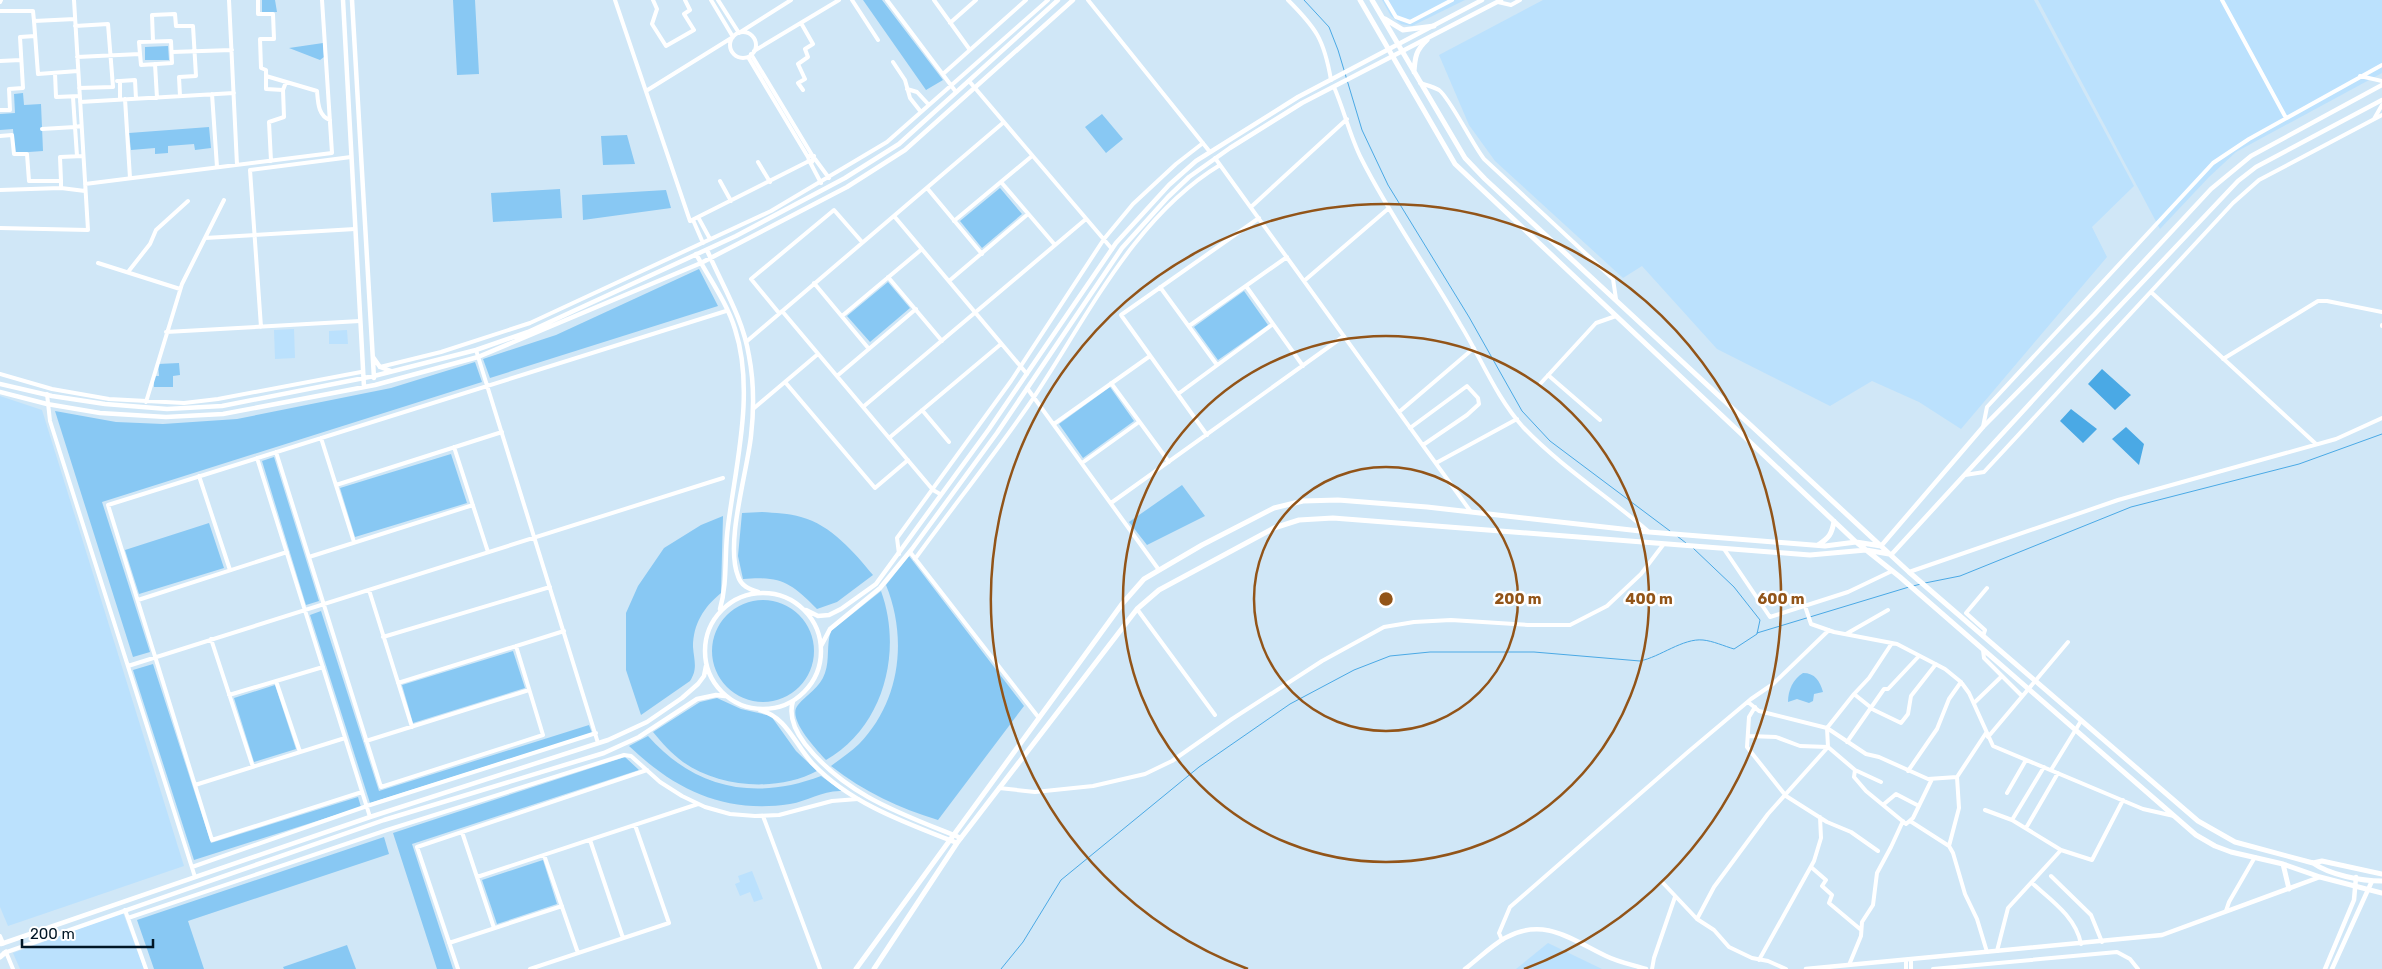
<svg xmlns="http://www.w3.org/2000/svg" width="2382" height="969" font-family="Rubik,sans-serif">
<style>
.built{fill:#bbe1fd}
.green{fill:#88c8f3}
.water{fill:#4aa9e5}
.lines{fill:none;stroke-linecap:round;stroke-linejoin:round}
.stream{stroke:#4aa9e5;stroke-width:1}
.minor{stroke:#fff;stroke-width:4}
.tertiary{stroke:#fff;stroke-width:4.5}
.secondary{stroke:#fff;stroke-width:5}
.ring{fill:none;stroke:#925418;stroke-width:2.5}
.centre{fill:#925418;stroke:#fff;stroke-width:2.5}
.ring-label{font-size:15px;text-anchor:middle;font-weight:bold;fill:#925418;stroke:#fff;stroke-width:5;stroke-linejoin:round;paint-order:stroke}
</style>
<rect width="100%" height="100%" fill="#d0e7f7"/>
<path class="built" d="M1382,0H1465L1412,26L1401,24L1391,16Z
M1543,0H2034L2134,186L2092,227L2107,257L1961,429L1919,402L1872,381L1830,406L1717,349L1642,266L1623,278L1495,161L1469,125L1439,55Z
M2038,0H2382V73L2236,152L2209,177L2160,229Z
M294,329L295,358L275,359L274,330Z
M347,330L348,344H329V331Z
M0,396L42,410L184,866L8,926L0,907Z
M752,871L763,899L754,902L750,892L740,896L735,884L740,882L738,876Z
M123,913L144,969H20L13,953Z
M1548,943L1602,969H1603H1516Z"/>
<path class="green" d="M262,0H275L277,12H262Z
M453,0H475L479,74L457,75Z
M863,0H882L943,80L926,90Z
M323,43L324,57L320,60L289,48Z
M168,46L169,60H145V47Z
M23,93L24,105L41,104L43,151L15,153L13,129L0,130V114L15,113L14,94Z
M1102,114L1123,139L1106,153L1085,127Z
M209,127L211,148L195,150L194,144L168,146V153L155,154V148L131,150L129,133Z
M627,135L635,164L603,165L601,136Z
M1000,188L1022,214L982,248L960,221Z
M560,189L562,218L493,222L491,193Z
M666,190L671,208L583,220L582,195Z
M699,269L718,306L490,378L483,359L556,335Z
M888,282L910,308L870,342L847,316Z
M1244,291L1268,325L1218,360L1194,327Z
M475,362L482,382L102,502L150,652L133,657L55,411L116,422L163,424L237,419L391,388Z
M179,363L180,375L173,376V387H154V376H159L158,364Z
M1110,387L1134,421L1083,458L1059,424Z
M451,454L467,503L355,537L340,488Z
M274,457L319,601L306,605L262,461Z
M1182,485L1205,516L1147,545L1129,522Z
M762,512C775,513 789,513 801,517C831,525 854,552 873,575L837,602L817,609C790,582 781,576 743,579L738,556L742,513Z
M723,516L721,593C704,607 693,624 693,647C694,660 698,669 690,681L641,715L626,670V613L638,586L664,548L701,525Z
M209,523L224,568L139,594L125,550Z
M909,556L1024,706L938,820C899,808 864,792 831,766C840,759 851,752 859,744C900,702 908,639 886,585Z
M881,591C903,651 884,727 826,760C817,750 786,718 798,705C807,694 820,688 825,673C830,659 826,645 831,631Z
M712 651a51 51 0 1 1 102 0a51 51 0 1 1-102 0Z
M321,611L379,791L589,725L592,733L370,803L310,615Z
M513,651L525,688L413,723L402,685Z
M153,664L211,843L358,797L361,807L194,860L133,670Z
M1803,673C1815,673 1820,681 1823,692L1814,694L1813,701L1809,703L1797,699L1788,702C1788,690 1793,679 1803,673Z
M275,685L296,749L254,762L234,698Z
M717,698L741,709L771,716L796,751L817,771C777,792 720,788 683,762C671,753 662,743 653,732L700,702Z
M648,736C695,789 755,801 821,776L842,791C823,790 808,801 790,804C725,814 675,790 629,746Z
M625,757L639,770L412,844L453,969H437L393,833Z
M384,837L389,854L188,921L204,969H154L137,920Z
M543,860L557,904L497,924L482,880Z
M347,945L356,969H284L283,967Z"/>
<path class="water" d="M2102,369L2131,395L2115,410L2088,384Z
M2071,409L2097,429L2083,443L2060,421Z
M2126,427L2144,444L2139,465L2112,439Z"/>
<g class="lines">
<path class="stream" d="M1304,0L1329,27L1338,50L1362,130L1388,185L1469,317L1522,411L1550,441L1670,531
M1677,536L1686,543
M1925,583L1960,576L2131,507L2299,464L2382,434
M1913,586L1921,584
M1757,633L1909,587
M1001,969L1023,942L1061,880L1199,767L1290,704L1354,670L1390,656L1430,652H1534L1640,661C1660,657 1683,638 1703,640C1713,641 1724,646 1734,649L1757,634L1760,620L1734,587L1693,548"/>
<path class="minor" d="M229,0L237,165
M258,0V14H273L274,39H260L261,68L266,70V76L317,91C318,102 318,116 330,120
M615,0L690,221L809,161L812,162L814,156H808L809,161
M653,0L657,9L652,24L666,46L694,30L684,14L690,10L685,0
M718,0L739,33L791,0
M852,0L878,40
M887,0L956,92
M934,0L970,50
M1088,0L1210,152
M1288,0C1316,28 1324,39 1331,80
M1386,0L1396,17L1410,22L1452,0
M2222,0L2286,118
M0,2L1,0
M1498,2L1511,5L1520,0
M0,11H33L34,21
M75,19L34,21L38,74L78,71
M801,23L813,44L805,49L808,57L798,64L805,79L798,83L803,90
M950,23L976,0
M75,26L108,24L113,87L79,88
M730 45a13 13 0 1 1 26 0a13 13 0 1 1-26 0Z
M153,41L152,15L175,14L176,26H193L196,76L179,77L180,96
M754,51L839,0
M172,52L232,50
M751,54L812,155
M77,57L140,54L139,42L171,41L172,63L141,65L140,54
M748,57L808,157
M0,61L21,60
M893,62L905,80L910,98L921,112
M155,64L157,98
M55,73L56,97L80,96
M943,74L1026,0
M266,76V89L283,90
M2360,76L2382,81
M117,81H120V100
M120,81L135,80L136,99
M969,81L1112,249
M1420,83C1426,85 1434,87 1439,90C1450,98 1472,144 1484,159L1613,279L1616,299
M1334,87C1344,110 1350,136 1361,158C1390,216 1428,268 1460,324C1481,358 1496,397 1523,427C1560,466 1607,496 1648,531
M907,89L917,92L929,105
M646,91L733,37L711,0
M212,94L217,167
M125,99L130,178
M80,102L234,93
M0,110H10L9,89L23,88L20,37L35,36
M2374,119L2382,105
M42,129L75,127L73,97
M0,136L12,135L14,154H27L29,181H61V188
M77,156L75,127L81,126
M1215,158L1471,512
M815,159L829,178
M271,161L269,122L284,117L283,90L286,82
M758,162L770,182
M810,162L821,183
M61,181L60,157L83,156
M720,181L731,201
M1001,182L1055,245
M85,184L332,153L322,0
M927,188L982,254
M0,190L61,188L85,191
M1251,207L1347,119
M894,216L1027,374
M698,217L710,239
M693,220L703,243
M954,221L1032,156
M0,228L88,230L74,0
M205,238L355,229
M98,263L180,289
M128,272L150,244L156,230L188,201
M888,277L942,341
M949,281L1028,214
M1304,281L1389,208
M814,283L869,349
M1246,286L1303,366
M1160,287L1217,365
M2151,292L2316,444
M782,311L933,490L940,494
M779,313L751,279L834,210L862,242
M842,316L922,249
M2382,325V326
M1189,326L1287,257
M261,327L250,170L351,157
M166,332L360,321
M746,342L1004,122
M476,350L598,743
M2223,359L2318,301H2327L2382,312
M380,367L441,352L530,323L771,211L887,142L1048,0
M0,374L52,389L109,399L184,403L218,399L361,372
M1548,375L1600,420
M837,376L916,309
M785,382L875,488L908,460
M1111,383L1169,462
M1541,383L1596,323L1616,316
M1027,388L1159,570
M47,394L50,421L195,877
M1178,394L1273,324
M146,402L182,284L224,200
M863,407L1086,219
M753,409L818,354
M922,410L949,442
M1399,412L1474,348
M1054,424L1150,356
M1983,427L1987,407L2213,163L2249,139L2382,65
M1410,428L1467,386L1478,398L1479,404L1467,415L1423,445
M1207,435L1121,315L1259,218
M321,438L354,542
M889,438L1001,344
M454,447L488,552
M276,452L381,787L543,735L516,646
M257,458L370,817
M1082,463L1139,422
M1436,463L1517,419
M1965,475L1984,472L2233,203L2259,180L2382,115
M199,476L230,570
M336,485L502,432
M1111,503L1344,336
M1724,549L1770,617L1848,592L1892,571
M910,552L1039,718
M899,554L897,538L1011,381L1104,239L1133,204L1176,164L1203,143
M309,557L473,505
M915,559C952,508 992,458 1028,406C1084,324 1132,218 1220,165
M1909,572L2118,500L2336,439L2382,418
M369,590L412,727
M138,600L287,552
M1805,606L1811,624L1834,632L1897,644L1945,669L1961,682L1969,693L1993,746L2143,809L2174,816
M1137,609L1215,715
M1846,634L1888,610
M1983,636L1985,630L1966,613L1987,588
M383,637L550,587
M211,639L253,767
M1892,643L1869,678L1854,694L1874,710L1901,723L1908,714L1911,696L1936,664
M1983,650L1984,658L2022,696
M128,666L723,478
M276,681L300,752
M398,683L564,631
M229,695L323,667
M1748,702L1759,711L1827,728L1866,754L1879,757L1928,779L1957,777
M1974,703L2002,676
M1755,707L1749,717L1747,747L1786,796L1827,822L1851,832L1878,851
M1749,736L1776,737L1800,746L1828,747L1855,770L1881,782
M1988,737L2068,642
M366,741L529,690
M1847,742L1884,689H1888L1919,656
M1855,770L1854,777L1866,791L1906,824L1913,818L1932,779
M2051,770L2081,721
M1908,771L1937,729L1949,699L1961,682
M195,785L345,738
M999,788L1035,792L1093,786L1145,774L1172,761L1232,719L1322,661L1384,627L1414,622L1451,620L1528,625H1570L1607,606L1641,574L1663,545
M362,792L212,840L108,505L726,311
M2007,793L2026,760
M1884,804L1896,794L1919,806
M1985,810L2012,820L2061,850L2092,860L2123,800
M763,816L820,969
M2012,820L2044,767
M1910,821L1949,846L1953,853L1965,894L1977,919L1987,952
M2026,828L2058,773
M462,832L494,928
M590,840L623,938
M1949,846L1959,808L1957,777L1986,733
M544,855L578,953
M192,867L367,806L596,733
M1811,867L1826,880L1822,886L1832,895L1829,903L1860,929
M2051,876L2091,915L2102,942
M477,877L698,804
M1663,883L1697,919L1714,930L1729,947L1752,958L1768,961L1786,969
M2032,883C2051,900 2076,917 2081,944
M125,910L146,969
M2226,911L2229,902L2255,857
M128,918L387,830L624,755L631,756L660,782L682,796L705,807L730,814L755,816L779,815L832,801L858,799
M1697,919L1714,887L1768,814L1828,747L1827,728L1854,694
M0,936L3,943
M1502,940L1499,933L1510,907L1688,752L1751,699L1773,684L1829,630
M449,943L562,906
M1997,951L2008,908L2061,850
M6,952L13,969
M1759,960L1814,861L1821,838L1820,817
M1906,960V969
M1849,965L1861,936L1862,922L1873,905L1877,873L1891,847L1903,821
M458,969L417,847L647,770
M530,969L669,923L635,825
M1652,969L1654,958L1675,897
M1911,969V959
M1933,969L2117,952L2130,959L2138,969"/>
<path class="tertiary" d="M343,0L364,387
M352,0L374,378
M707,250C722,285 743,318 749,356C754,382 754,410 751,436C747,473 725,543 738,576C741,586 749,589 758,592
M696,254C709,278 727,303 735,329C755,391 736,463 728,526C724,554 728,581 720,609
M373,357L380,367L391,371
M0,384L52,396L105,404L167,409L222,406L374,376L476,350L528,332L736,236L845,178L899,144L1058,0
M0,392L47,404L100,413L166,417L223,414L375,385L478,357L701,263L847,187L905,150L1073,0
M1881,546L1983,427L2094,315L2211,189L2251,156L2382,85
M1891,555L2101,326L2238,181L2256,167L2382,100
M705 651a58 58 0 1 1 116 0a58 58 0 1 1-116 0Z
M806,610L818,616L829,615L841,609L876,584L989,429L1116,243L1169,185L1196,161L1298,97L1482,0
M821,646L830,629L880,588L912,549L997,433L1122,248L1168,197L1189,177L1230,148L1302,103L1501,0
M793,701C788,717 795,731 805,744C846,796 902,814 961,838
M760,710C787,717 795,745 813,764C851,804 906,823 957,843
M1,944L370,817L608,740L647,722L682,698L698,684L704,676L706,666
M4,953L384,820L604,753L639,737L697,699L716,695L725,696
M1465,969C1478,959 1491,946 1505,938C1544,916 1572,940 1606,956C1618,962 1633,965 1646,969
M1806,969L2162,935L2320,877
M2325,969L2354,900L2356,877
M2332,969L2372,881"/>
<path class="secondary" d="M1360,0L1455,164L1856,542L1900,577L2196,835L2215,846L2231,852L2283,864L2320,877L2382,893
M1372,0L1465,158L1485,179L1909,572L2198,821L2235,842L2313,863L2322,861L2382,874
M1385,19L1403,30L1434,26
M1414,72C1415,57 1416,50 1427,40
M1818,545C1829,538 1832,534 1834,521
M2313,863C2330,875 2361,881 2382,881
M2283,864L2289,889
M0,943H3
M0,957L6,952
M856,969L1122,604L1144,579L1202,545L1274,508L1303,501L1338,500L1427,507L1649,532L1825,546L1856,542L1881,546
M874,969L957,843L1137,609L1159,590L1274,528L1299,520L1333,518L1810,555L1866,550L1889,554"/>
</g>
<g class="ring">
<circle cx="1386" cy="599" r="132"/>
<circle cx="1386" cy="599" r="263"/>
<path d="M1248 969A395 395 0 1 1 1524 969"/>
</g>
<circle cx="1386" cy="599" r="8" class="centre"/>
<g class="ring-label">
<text x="1518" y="604">200 m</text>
<text x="1649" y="604">400 m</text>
<text x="1781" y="604">600 m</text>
</g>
<path d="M22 939v8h131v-8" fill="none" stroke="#011625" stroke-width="2.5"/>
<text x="30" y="939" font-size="15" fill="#011625" stroke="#ffffff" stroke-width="4" paint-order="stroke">200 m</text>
</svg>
